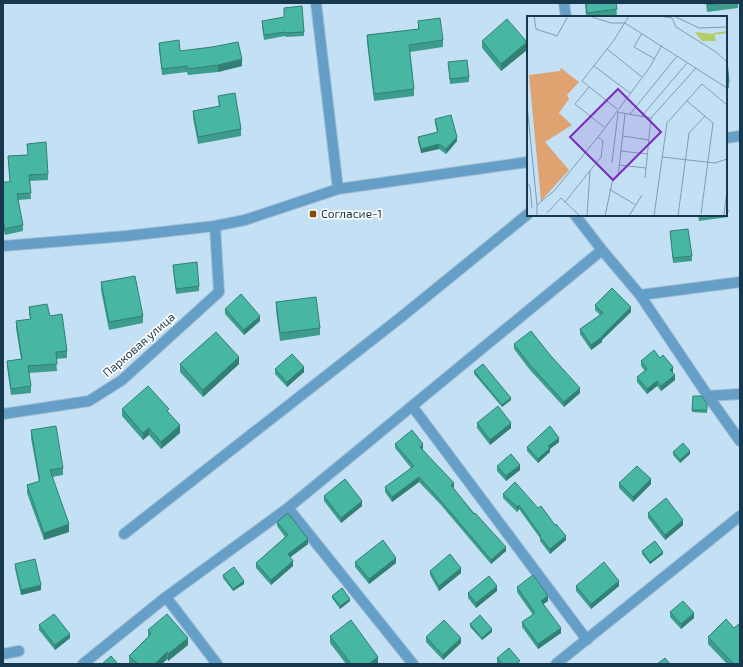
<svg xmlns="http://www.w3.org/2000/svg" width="743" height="667" font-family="'Exo 2',sans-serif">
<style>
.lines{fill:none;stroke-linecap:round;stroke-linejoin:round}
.minor-casing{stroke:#a2bed3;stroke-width:12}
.minor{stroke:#659fc8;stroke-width:10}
.wall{fill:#3d9d8d}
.shaded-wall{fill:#328073}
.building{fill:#47b7a4;stroke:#328073}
.poi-dot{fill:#874b06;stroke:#fcfcfc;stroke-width:1.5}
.labels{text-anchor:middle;stroke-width:3.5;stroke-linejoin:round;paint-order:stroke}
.poi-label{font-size:12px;fill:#18384d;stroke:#fcfcfc;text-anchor:start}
.street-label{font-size:12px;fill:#18384d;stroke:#fcfcfc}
.inset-river{fill:none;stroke:#b4cc66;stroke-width:2}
.inset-road{fill:none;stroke:#7f9db2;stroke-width:1}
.view{fill:#7b2cbf;fill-opacity:0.15;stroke:#7b2cbf;stroke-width:2}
.inset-edge{fill:none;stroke:#18384d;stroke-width:2}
</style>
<rect width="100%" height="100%" fill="#c4e0f5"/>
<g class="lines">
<g class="minor-casing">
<path id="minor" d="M316,3L338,189
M564,3L566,17
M726,138L740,136
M575,215L602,250L640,295L708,396L740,441
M3,246L126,236L215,226L245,220L338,189L528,162
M640,295L740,282
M708,396L740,394
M412,406L587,640
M3,414L89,401L122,380L219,292L215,226
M288,508L413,664
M124,534L400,318L528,214
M166,597L217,664
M3,654L19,651
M83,664L166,597L288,508L602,250
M556,664L740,516"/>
</g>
<use href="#minor" class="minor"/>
</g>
<path class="wall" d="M585,3H616L617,16L586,17Z
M706,3H738V8L707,12Z
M262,21L304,32V36L286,37L285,36L264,40L262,25Z
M418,21L443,40V47L410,52L414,89V96L374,101L367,42V35L418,29Z
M482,41L527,50L501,71L482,48Z
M159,43L180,51L242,66L218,72L188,75L187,72L162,75L159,50Z
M726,50L729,82V88H726Z
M448,62L469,77V82L450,84Z
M218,96L241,129V136L198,144L193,118V111L219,107Z
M435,119L457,141L446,154L439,149L421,153L418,141V137L437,132L435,123Z
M27,144L48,174V180L30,181L31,199L18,200L23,225V231L5,235L3,227V182H10L8,156L28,155Z
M726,199L728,217L699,221L698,215H726Z
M670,231L692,256V261L673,263Z
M173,265L199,286V291L176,294L173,270Z
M101,282L143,316V323L109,330L101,290Z
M276,302L320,328V335L280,341L276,310Z
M595,305L631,312L602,340V342L591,350L580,334V329L600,315L595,310Z
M29,307L50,316L67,351V358L56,359L57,371L29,373L31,386V393L11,395L7,367V361L21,359L16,328V321L30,319L29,314Z
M225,309L260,321L244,335L225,314Z
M514,344L580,393L564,407L530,370L514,349Z
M641,361L673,372V373L675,380L661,391L657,386L647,394L637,382V377L645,371L641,366Z
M180,364H239L203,397L180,372Z
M275,369L304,372L287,387L275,374Z
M474,371L511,400L502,407L474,374Z
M693,396L707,404V413L692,412Z
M122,409L169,413L180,433L161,449L149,435L143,440L122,416Z
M477,423L511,428L490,445L477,428Z
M31,430L63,468V475L52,477L69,532L44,540L27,493V485L39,482L31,438Z
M559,442L550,449V452L538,463L527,451V447Z
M395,444L423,449H422L454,487L453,488L506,551L491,564L441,505L419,482L392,502L385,492V487L411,468L395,448Z
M673,452L690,454L680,463L673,455Z
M497,466L520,470L506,481L497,471Z
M619,483L651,484L633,502L619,488Z
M503,494L538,508L555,525L566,540L550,554L540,541V538L519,509L517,512L503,498Z
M324,496L362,506L341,523L324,501Z
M648,513L683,525L665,540L648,518Z
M277,522L308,544L290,557L293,566L271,585L256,568V563L285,537L277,526Z
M642,551L663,554L650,564L642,554Z
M355,562L396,563L369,584L355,567Z
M15,564L41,590L21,595L15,569Z
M430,571L461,573L439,591L430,575Z
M223,575L244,584L233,591L223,578Z
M576,586H619L591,609L576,591Z
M517,587L548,601L543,604L561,633L538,649L522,627V622L533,615L517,592Z
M497,591L476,608L468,598V593Z
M332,596L350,601L340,609L332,598Z
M670,612L694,618L681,629L670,617Z
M470,624L492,632L482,640L470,627Z
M39,625L70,638L55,650L39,630Z
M734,628L740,664H727L708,644V637Z
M148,630L188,645L168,661L167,659L162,664H131L129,663V656L148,637Z
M330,636L378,664H346L330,643Z
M426,637L461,643L443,660L426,642Z
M497,658L520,664H498L497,663Z"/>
<path class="shaded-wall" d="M527,42V50L501,71V64Z
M242,59V66L218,72V65Z
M457,137V141L446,154V149Z
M439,144V149L421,153V149Z
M631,307V312L602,340V342L591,350V345L602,336Z
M260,316V321L244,335V330Z
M239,357V364L203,397V390Z
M304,367V372L287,387V382Z
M673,367V372L670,375V370Z
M675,375V380L661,391V386Z
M657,381V386L647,394V389Z
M580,388V393L564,407V402Z
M511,398V400L502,407V405Z
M511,423V428L490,445V440Z
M180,425V433L161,449V442Z
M149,428V435L143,440V433Z
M559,438V442L550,449V452L538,463V459L548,446Z
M423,444V449L420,451V447Z
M690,451V454L680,463V460Z
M520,465V470L506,481V476Z
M419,477V482L392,502V497Z
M651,479V484L633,502V497Z
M454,483V487L451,490V485Z
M362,501V506L341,523V518Z
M519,505V509L517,512V507Z
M683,520V525L665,540V535Z
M69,524V532L44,540V533Z
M566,536V540L550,554V549Z
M308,539V544L288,559V554Z
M506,547V551L491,564V560Z
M663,552V554L650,564V562Z
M396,558V563L369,584V579Z
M293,561V566L271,585V580Z
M461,568V573L439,591V586Z
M244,581V584L233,591V589Z
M619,581V586L591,609V604Z
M41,585V590L21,595V590Z
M497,586V591L476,608V603Z
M548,596V601L541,606V601Z
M350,599V601L340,609V606Z
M694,613V618L681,629V624Z
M561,628V633L538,649V644Z
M492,629V632L482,640V638Z
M70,634V638L55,650V645Z
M188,638V645L168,661V654Z
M461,638V643L443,660V655Z
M167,652V659L162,664H155Z
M378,657V664H369Z"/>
<path class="building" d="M586,3H616L617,9L587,13Z
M706,3H721L707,5Z
M302,6L304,32L286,33L285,32L264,35L262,21L284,17V8Z
M440,18L443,40L409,45L414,89L374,94L367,35L419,29L418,21Z
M507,19L527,42L501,64L482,41Z
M179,40L180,51L212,47L238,42L242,59L218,65L188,69L187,66L162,69L159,43Z
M726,50L729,82H726Z
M467,60L469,77L450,79L448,62Z
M235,93L241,129L198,137L193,111L220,106L218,96Z
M451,115L457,137L446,149L439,144L421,149L418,137L438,132L435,119Z
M46,142L48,174L29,175L31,193L17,194L23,225L5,229L3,221V182H10L8,156L28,155L27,144Z
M726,199L728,212L726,213Z
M688,229L692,256L673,258L670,231Z
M197,262L199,286L176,289L173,265Z
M135,276L143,316L109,322L101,282Z
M612,288L631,307L602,336V337L591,345L580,329L603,313L595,305Z
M241,294L260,316L244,330L225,309Z
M316,297L320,328L280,333L276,302Z
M47,304L50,316L62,314L67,351L56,352L57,364L28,366L31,386L11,389L7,361L22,359L16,321L31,319L29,307Z
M531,331L551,356L580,388L564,402L530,365L514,344Z
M216,332L239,357L203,390L180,364Z
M654,350L660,358L663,355L673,367L670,370L675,375L661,386L657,381L647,389L637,377L647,369L641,361Z
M292,354L304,367L287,382L275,369Z
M483,364L511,398L502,405L474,371Z
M148,386L169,409L167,411L180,425L161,442L149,428L143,433L122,409Z
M693,396H702L707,404V410H692Z
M498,406L511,423L490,440L477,423Z
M56,426L63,468L50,470L69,524L44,533L27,485L40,481L31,430Z
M550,426L559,438L548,446L550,448L538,459L527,447Z
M412,430L423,444L420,447L454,483L451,485L474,514L475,513L506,547L491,560L441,501L419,477L392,497L385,487L414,466L395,444Z
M683,443L690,451L680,460L673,452Z
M511,454L520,465L506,476L497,466Z
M637,466L651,479L633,497L619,483Z
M345,479L362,501L341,518L324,496Z
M515,482L538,508L541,506L555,525L556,524L566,536L550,549L540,537L541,536L519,505L517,507L503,494Z
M666,498L683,520L665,535L648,513Z
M288,513L308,539L288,554L293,561L271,580L256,563L288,535L277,522Z
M383,540L396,558L369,579L355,562Z
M655,541L663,552L650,562L642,551Z
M450,554L461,568L439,586L430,571Z
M35,559L41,585L21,590L15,564Z
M604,562L619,581L591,604L576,586Z
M234,567L244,581L233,589L223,575Z
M533,575L548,596L541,601L561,628L538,644L522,622L535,613L517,587Z
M489,576L497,586L476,603L468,593Z
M342,588L350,599L340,606L332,596Z
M683,601L694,613L681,624L670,612Z
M54,614L70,634L55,645L39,625Z
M167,614L188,638L168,654L167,652L155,664H138L129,656L151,634L148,630Z
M480,615L492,629L482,638L470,624Z
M726,619L734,628L740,623V664H734L708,637Z
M351,620L378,657L369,664H351L330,636Z
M444,620L461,638L443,655L426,637Z
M509,648L520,661L516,664H503L497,658Z
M111,656L118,664H102Z
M665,658L670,664H657Z"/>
<rect class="poi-dot" x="309" y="210" width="8" height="8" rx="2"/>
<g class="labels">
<g class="poi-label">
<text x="321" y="218">Согласие-1</text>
</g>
<g class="street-label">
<text transform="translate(139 345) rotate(-41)" y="4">Парковая улица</text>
</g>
</g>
<g transform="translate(527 16)">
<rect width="200" height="200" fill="#c4e0f5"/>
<path d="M34,52L52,66L40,79L42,83L32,97L45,109L18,126L42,154L14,185L2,59L33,55Z" fill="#dfa371"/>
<path d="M168,16L187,18L189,25H175Z" fill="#b4cc66"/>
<path class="inset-river" d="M187,18L200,16"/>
<path class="inset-road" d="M7,0L9,13L30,20L41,0M62,0L84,7H98L200,72M131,0L145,2L149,11L189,36L200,46M147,0L172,12L200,11M115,17L107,31L128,43M80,33L115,61M67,50L103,77M62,71L48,88L77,111M160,85L186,107L174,198M0,89L10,189M90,93L55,65L87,24L102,0M90,96L124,102M103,98L150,40M114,101L160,47M96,120L122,124M94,135L120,138M135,141L188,147L200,143M85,147L91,97M92,149L119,152M91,161L98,98M118,162L124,102L169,52M0,168L3,170L5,192M82,173L109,189M38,186L74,141L76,125L71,121M20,197L34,182L53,200M197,199L200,174M10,200V189L27,175L71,121L123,51L135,29M60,200L63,155M78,200L86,162M102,200L115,179M127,200L140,107L175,68L200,89M151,200L162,117L178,100"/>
<path class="view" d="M91,73L134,116L86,164L43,121Z"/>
<rect width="200" height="200" class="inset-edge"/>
</g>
<rect width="743" height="667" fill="none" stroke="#18384d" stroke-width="8"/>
</svg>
